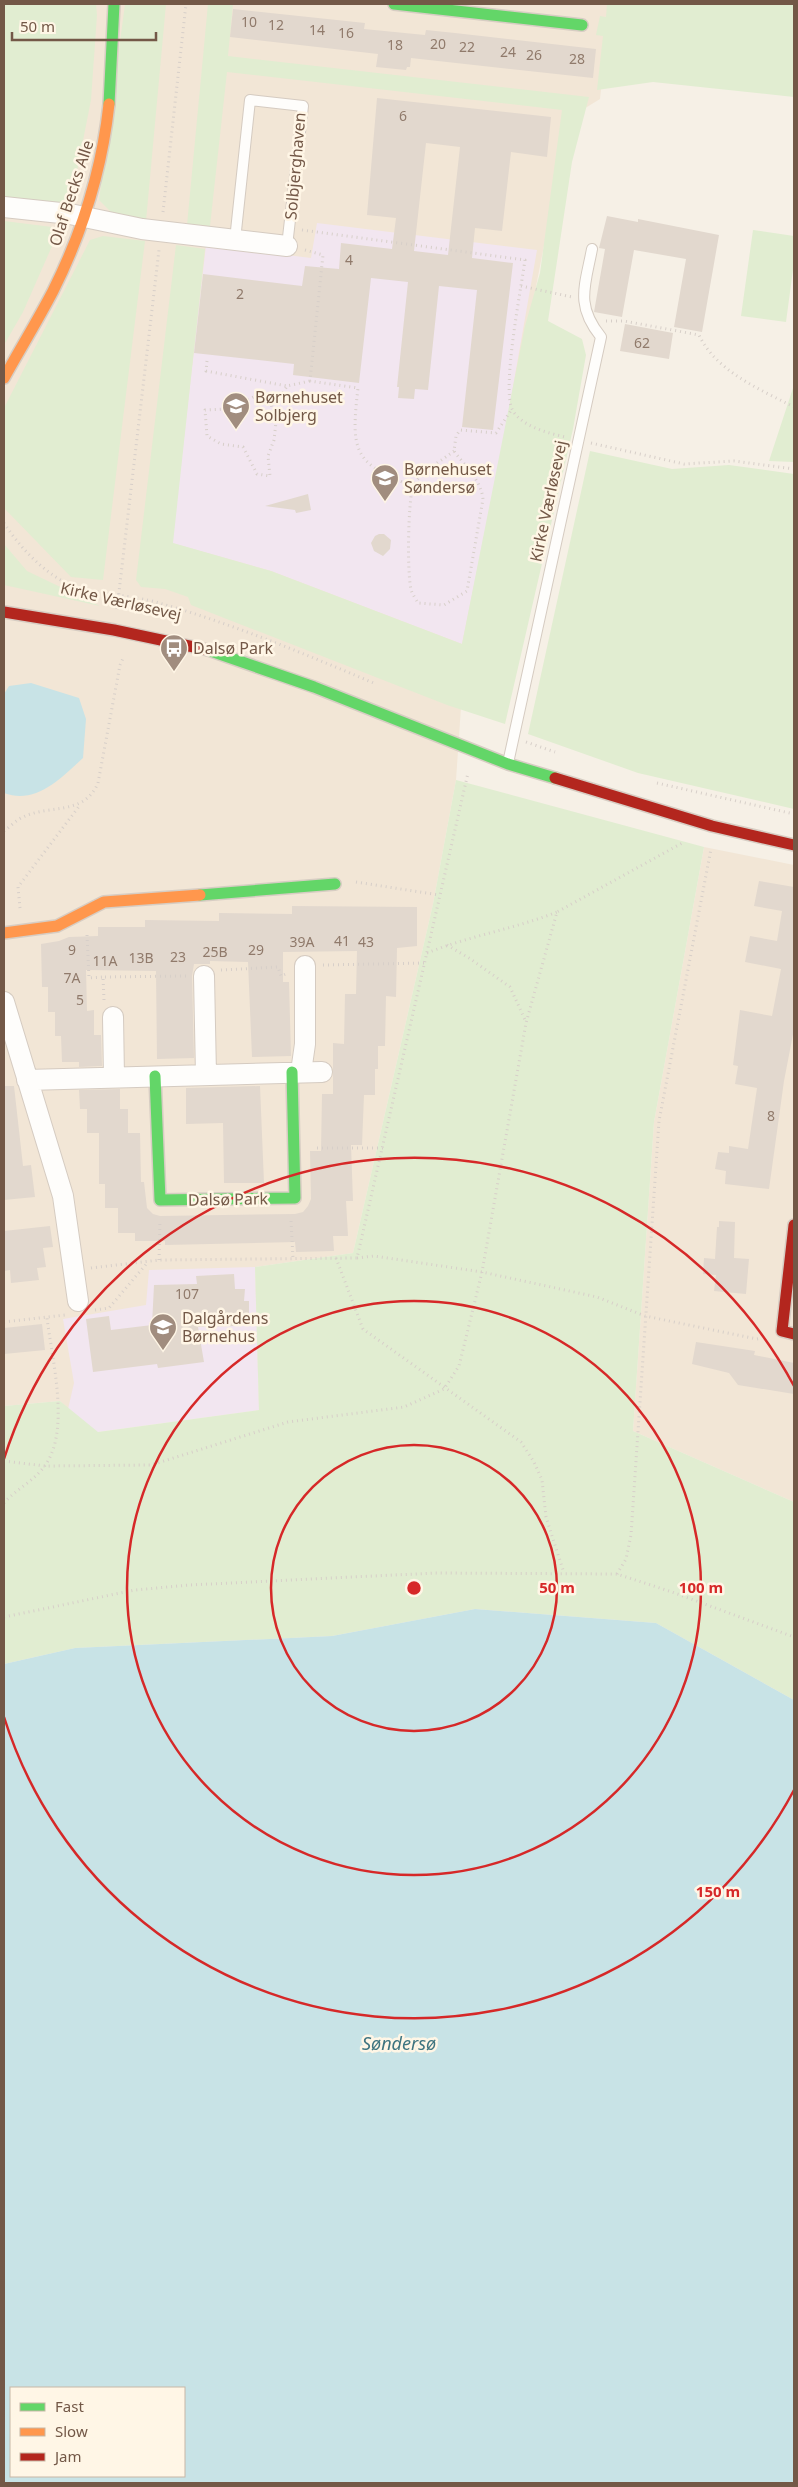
<svg xmlns="http://www.w3.org/2000/svg" width="798" height="2487" font-family="'Noto Sans',sans-serif">
<style>
.residential{fill:#f2e6d6}
.education{fill:#f2e6f0}
.green{fill:#e1edd1}
.water{fill:#c8e3e6;fill-rule:evenodd}
.building{fill:#e2d8ce;fill-rule:evenodd}
.lines{fill:none;stroke-linecap:round;stroke-linejoin:round}
.lane-casing{stroke:#d5cbc1;stroke-width:12}
.street-casing{stroke:#d5cbc1;stroke-width:22}
.fast-casing{stroke:#d7cdc3;stroke-width:14}
.slow-casing{stroke:#d7cdc3;stroke-width:14}
.jam-casing{stroke:#d7cdc3;stroke-width:14}
.path{stroke:#d7cfc9;stroke-width:3;stroke-dasharray:1 4;stroke-linecap:butt}
.lane{stroke:#fefdfb;stroke-width:10}
.street{stroke:#fefdfb;stroke-width:20}
.fast{stroke:#63d668;stroke-width:11}
.slow{stroke:#ff974d;stroke-width:11}
.jam{stroke:#b3261e;stroke-width:11}
.ring{fill:none;stroke:#d62828;stroke-width:2.5}
.labels{text-anchor:middle;stroke-width:5;stroke-linejoin:round;paint-order:stroke}
.number-label{font-size:14px;fill:#907a6b}
.street-label{font-size:16px;fill:#735847;stroke:#fff6e6}
.poi-label{font-size:16px;fill:#735847;stroke:#fff6e6;text-anchor:start}
.water-label{font-size:18px;font-style:italic;fill:#3e7480;stroke:#fff6e6}
.centre{fill:#d62828;stroke:#fff6e6;stroke-width:2.5}
.ring-label{font-size:15px;text-anchor:middle;font-weight:bold;fill:#d62828;stroke:#fff6e6;stroke-width:5;stroke-linejoin:round;paint-order:stroke}
</style>
<rect width="100%" height="100%" fill="#f6f0e6"/>
<path class="residential" d="M4,4H610L600,99L569,118L465,649L456,780L433,904L353,1253L255,1267L259,1410L68,1409L60,1401L4,1406Z
M704,847L794,865V1502L633,1431L654,1122Z"/>
<path class="education" d="M317,223L537,250L505,432L462,644L271,571L172,543L206,245L311,258Z
M255,1267L259,1410L97,1432L68,1409L74,1383L63,1319L146,1305L149,1270Z"/>
<path class="green" d="M4,4H96L97,15L91,100L74,186L65,203L4,197Z
M125,4H166L146,221L113,214L99,200Z
M208,4H233L228,56L589,97L572,162L548,321L582,339L586,355L573,429L505,724L447,705L191,605L188,597L165,589L141,587L136,580L176,245L205,249L173,543L271,571L462,644L525,326L540,273L562,110L227,72L210,226L187,225Z
M607,4H794V97L653,82L597,90L603,36L596,35L600,16L606,17Z
M4,221L60,228L23,312L4,345Z
M753,230L794,236V262L786,322L741,316Z
M103,236L145,241L103,580L71,577L4,508V408L90,240Z
M794,385V462L769,461Z
M590,451L672,469L729,465L794,474V809L638,773L528,734Z
M4,544L27,571L100,606L4,585Z
M456,780L704,847L654,1122L633,1431L794,1502V1700L656,1623L475,1609L332,1636L75,1648L4,1664V1406L60,1401L98,1432L259,1410L255,1267L353,1253L433,904Z"/>
<path class="water" d="M31,683L79,698L86,719L83,758C61,778 36,805 4,793V694L9,686Z
M475,1609L656,1623L794,1700V2483H4V1664L75,1648L332,1636ZM11,2388H184V2476H11Z"/>
<path class="building" d="M233,9L365,23L364,29L425,35L426,30L455,33L596,49L593,78L411,58L410,67H407L406,70L376,67L378,54L230,37Z
M377,98L551,117L547,157L511,152L502,231L475,228L472,258L513,263L493,430L462,427L477,290L439,286L428,390L415,389L414,399L398,398L399,387H397L408,282L371,278L359,383L293,375L294,364L194,353L203,274L302,286L305,266L339,269L341,243L392,249L396,218L367,215ZM426,143L460,147L448,255L414,251Z
M607,216L638,222V219L719,235L702,332L674,327L686,259L634,250L622,317L594,312L605,249L599,248Z
M625,324L673,333L669,359L620,351Z
M308,494L311,510L296,513L295,510L265,506Z
M379,534H384L391,540L390,549L383,556L374,551L371,543L375,536Z
M759,881L794,887V1029L784,1081L769,1189L725,1184L726,1171L715,1169L718,1152L729,1153V1146L748,1149L757,1088L735,1084L738,1066L733,1065L740,1010L772,1016L781,969L745,962L750,936L777,941L782,911L754,906Z
M292,906L417,907V946L397,948L396,997L386,996L385,1046H378V1069H375V1095H364L362,1145H351L353,1201H346L348,1236H333L334,1251L296,1252L295,1242L165,1245V1241H135V1233H118V1208H105V1184H99V1133H87V1109H80L79,1090L120,1089V1109H128V1133H140L141,1182H144L147,1208L153,1214L160,1216L295,1214L303,1212L308,1206L311,1199L310,1151H321L322,1094H333V1043L344,1044L345,994H356L357,951L283,952V982H289L291,1056L252,1057L248,962L210,961V964H194L192,976L194,1058L157,1059L156,971L86,970L87,1011L94,1010V1035H101L102,1066L79,1067V1062H62L61,1036H55V1012H48V987H42L41,944L59,941L69,937L98,936V927H145V920L219,921V913L292,914Z
M4,1086H14L23,1166L31,1165L35,1197L4,1200Z
M260,1086L264,1183H224L223,1123L186,1124V1088Z
M719,1221L735,1222L734,1258L749,1259L746,1294L714,1291L716,1275L703,1274L704,1258L715,1259L717,1227H719Z
M50,1226L53,1247L43,1248L46,1267L37,1268L39,1280L11,1283L10,1270L4,1271V1231Z
M234,1274L235,1289H245L244,1301H249V1319H237V1326L198,1327L204,1362L158,1368L157,1364L93,1372L86,1319L109,1316L111,1330L152,1325L154,1285L197,1284L196,1276Z
M42,1324L45,1350L4,1354V1328Z
M696,1342L755,1351L754,1355L794,1363V1394L738,1385L729,1373L692,1364Z"/>
<g class="lines">
<g class="lane-casing">
<path id="lane" d="M235,240L250,100L303,106L287,246
M508,763L601,337C575,305 585,286 592,249"/>
</g>
<g class="street-casing">
<path id="street" d="M4,207L70,214L142,229L287,246
M204,976L206,1075
M4,1002L63,1196L78,1301
M113,1017L114,1077
M301,1072L305,1044V966
M27,1080L322,1072"/>
</g>
<g class="fast-casing">
<path id="fast" d="M394,4L582,25
M109,104L114,4
M208,650L314,687L508,764L555,778
M200,895L335,884
M155,1076L160,1200L295,1198L292,1072"/>
</g>
<g class="slow-casing">
<path id="slow" d="M4,378C20,349 38,320 53,291C82,233 102,169 109,104
M4,933L57,926L104,902L200,895"/>
</g>
<g class="jam-casing">
<path id="jam" d="M4,612L114,630L208,650
M555,778L712,826L794,845
M794,1225L782,1331L794,1334"/>
</g>
<path class="path" d="M163,212L186,4
M302,230L525,260C521,289 502,387 512,409C520,426 548,433 565,437
M305,250L323,255L310,381L358,388C351,449 352,464 413,486
M521,286L572,297
M606,321H624L699,335C716,371 759,389 794,407
M207,361L206,371L287,386
M269,396L276,422L274,440L268,456L270,476L257,474L243,447L221,444L207,436L205,410L227,409L260,394L280,398L287,386L310,381
M591,443L684,464L734,461L794,469
M454,451C444,459 418,474 413,486C408,502 407,573 411,589C412,594 416,599 418,603L444,605L467,591L483,499C481,480 465,466 454,451L456,436L460,430L496,433L512,409
M4,523C19,546 41,570 66,583C86,594 134,595 159,603C233,624 305,654 376,684
M117,609L159,250
M526,742L555,752
M657,783L794,814
M4,831C10,827 16,820 23,817C50,804 84,816 98,783L120,665L124,656
M356,882L439,895
M20,908L18,887L80,805
M87,935L89,978L103,977
M447,945L469,958L510,987L526,1022
M427,953C469,936 514,929 557,912
M323,965L425,963
M221,970L278,967L281,976L286,974
M104,1000L103,977L186,976
M317,1148H383
M291,1221L293,1258
M336,1258L363,1329L521,1442L534,1462L542,1480L546,1517L564,1573
M357,1258L374,1256L482,1272L597,1297L645,1316L757,1339L762,1338
M159,1260L160,1221
M91,1268L159,1260L357,1258L468,773
M95,1310L109,1308L148,1262
M4,1322L65,1315
M4,1461L45,1466L151,1465L288,1422L404,1407L444,1389L459,1366L482,1272L526,1023L557,912L684,842
M4,1503C16,1489 36,1480 46,1464C70,1429 52,1359 47,1318
M617,1574L626,1559L631,1535L659,1121L711,849
M4,1617L135,1590L189,1585L435,1573L617,1574L672,1592L794,1637"/>
<use href="#lane" class="lane"/>
<use href="#street" class="street"/>
<use href="#fast" class="fast"/>
<use href="#slow" class="slow"/>
<use href="#jam" class="jam"/>
</g>
<g class="ring">
<circle cx="414" cy="1588" r="143"/>
<circle cx="414" cy="1588" r="287"/>
<path d="M794 1790A430 430 0 0 1 4 1717M4 1459A430 430 0 0 1 794 1386"/>
</g>
<defs>
<g id="school-pin" transform="scale(1.4375)"><path d="M0 17L-7.5 6A9.5 9.5 0 1 1 7.5 6Z" fill="#a18d7f" stroke="#fff6e6"/><path d="M0-5L7-2L0 1L-7-2ZM-4 1L0 2.5L4 1V4Q0 6-4 4Z" fill="#fff"/></g>
<g id="bus-pin" transform="scale(1.4375)"><path d="M0 17L-7.5 6A9.5 9.5 0 1 1 7.5 6Z" fill="#a18d7f" stroke="#fff6e6"/><path d="M-5-6H5V4H4V6H2V4H-2V6H-4V4H-5ZM-3.5-4V0h7V-4ZM-3.5 1.2v1.5H-2V1.2ZM2 1.2v1.5H3.5V1.2Z" fill="#fff"/></g>
</defs>
<g fill-rule="evenodd">
<use href="#school-pin" x="236" y="406"/>
<use href="#school-pin" x="385" y="478"/>
<use href="#bus-pin" x="174" y="648"/>
<use href="#school-pin" x="163" y="1327"/>
</g>
<g class="labels">
<g class="number-label">
<text x="249" y="27">10</text>
<text x="276" y="30">12</text>
<text x="317" y="35">14</text>
<text x="346" y="38">16</text>
<text x="438" y="49">20</text>
<text x="395" y="50">18</text>
<text x="467" y="52">22</text>
<text x="508" y="57">24</text>
<text x="534" y="60">26</text>
<text x="577" y="64">28</text>
<text x="403" y="121">6</text>
<text x="349" y="265">4</text>
<text x="240" y="299">2</text>
<text x="642" y="348">62</text>
<text x="342" y="946">41</text>
<text x="302" y="947">39A</text>
<text x="366" y="947">43</text>
<text x="72" y="955">9</text>
<text x="256" y="955">29</text>
<text x="215" y="957">25B</text>
<text x="178" y="962">23</text>
<text x="141" y="963">13B</text>
<text x="105" y="966">11A</text>
<text x="72" y="983">7A</text>
<text x="80" y="1005">5</text>
<text x="771" y="1121">8</text>
<text x="187" y="1299">107</text>
</g>
<g class="street-label">
<text transform="translate(295 166) rotate(-85)" y="6">Solbjerghaven</text>
<text transform="translate(71 193) rotate(-72)" y="6">Olaf Becks Alle</text>
<text transform="translate(548 501) rotate(-78)" y="6">Kirke Værløsevej</text>
<text transform="translate(121 601) rotate(13)" y="6">Kirke Værløsevej</text>
<text transform="translate(228 1199) rotate(-1)" y="6">Dalsø Park</text>
</g>
<g class="poi-label">
<text x="255" y="403">Børnehuset<tspan x="255" dy="18">Solbjerg</tspan></text>
<text x="404" y="475">Børnehuset<tspan x="404" dy="18">Søndersø</tspan></text>
<text x="193" y="654">Dalsø Park</text>
<text x="182" y="1324">Dalgårdens<tspan x="182" dy="18">Børnehus</tspan></text>
</g>
<g class="water-label">
<text x="399" y="2050">Søndersø</text>
</g>
</g>
<circle cx="414" cy="1588" r="8" class="centre"/>
<g class="ring-label">
<text x="557" y="1593">50 m</text>
<text x="701" y="1593">100 m</text>
<text x="718" y="1897">150 m</text>
</g>
<rect width="798" height="2487" fill="none" stroke="#735847" stroke-width="10"/>
<rect x="10" y="2387" width="175" height="90" fill="#fff6e6" stroke="#c7b7a6"/>
<rect x="20" y="2403" width="25" height="8" fill="#63d668" stroke="#c7b7a6"/>
<text x="55" y="2412" font-size="15" fill="#735847">Fast</text>
<rect x="20" y="2428" width="25" height="8" fill="#ff974d" stroke="#c7b7a6"/>
<text x="55" y="2437" font-size="15" fill="#735847">Slow</text>
<rect x="20" y="2453" width="25" height="8" fill="#b3261e" stroke="#c7b7a6"/>
<text x="55" y="2462" font-size="15" fill="#735847">Jam</text>
<path d="M12 32v8h144v-8" fill="none" stroke="#735847" stroke-width="2.5"/>
<text x="20" y="32" font-size="15" fill="#735847" stroke="#fff6e6" stroke-width="4" paint-order="stroke">50 m</text>
</svg>
